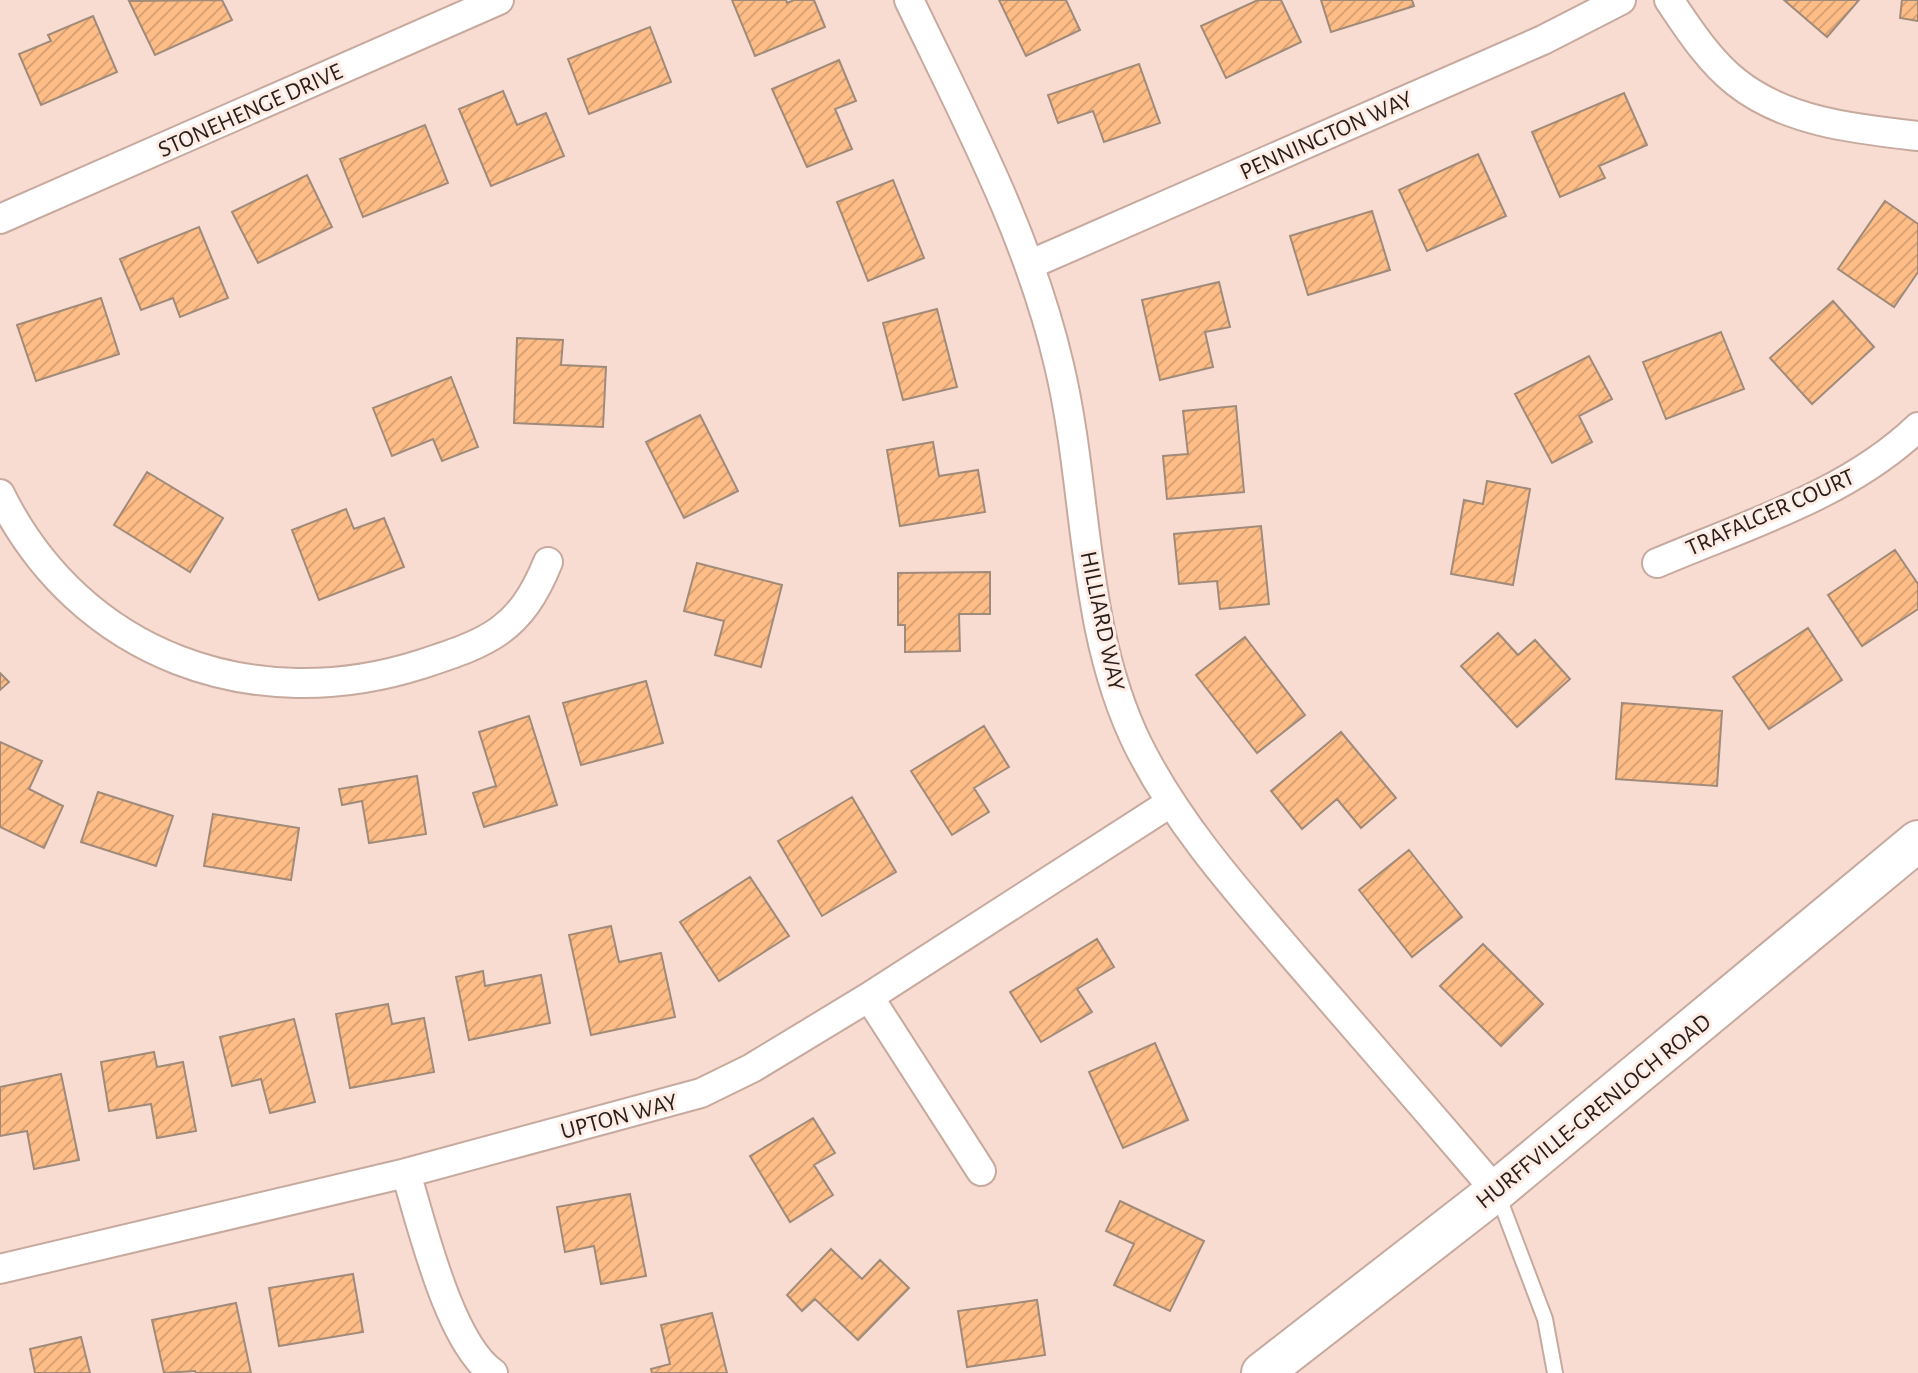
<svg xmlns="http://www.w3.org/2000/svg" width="1918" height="1373" font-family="'Alegreya Sans',sans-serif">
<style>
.building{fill:url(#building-hatch);stroke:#a08b7a;stroke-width:2}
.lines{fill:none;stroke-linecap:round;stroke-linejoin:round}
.lane-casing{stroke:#c6aa9f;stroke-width:18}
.street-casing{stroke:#c6aa9f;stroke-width:32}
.secondary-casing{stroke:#c6aa9f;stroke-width:44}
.lane{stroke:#fff;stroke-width:14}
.street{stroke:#fff;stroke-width:28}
.secondary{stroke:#fff;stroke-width:40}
.labels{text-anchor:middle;stroke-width:6;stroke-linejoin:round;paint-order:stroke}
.street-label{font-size:24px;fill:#281e1a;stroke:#feece5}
</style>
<defs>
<pattern id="building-hatch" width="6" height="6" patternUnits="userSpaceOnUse" patternTransform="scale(2)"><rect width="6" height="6" fill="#febd87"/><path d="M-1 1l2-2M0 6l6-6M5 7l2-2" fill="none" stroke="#daa274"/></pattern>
</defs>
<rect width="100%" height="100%" fill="#f9dcd1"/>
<path class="building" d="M222,0L232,20L155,55L129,1Z
M732,0H786L787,3L794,0H814L825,27L755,56Z
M999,0H1066L1080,30L1026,56Z
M1258,0H1281L1301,42L1226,78L1201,26Z
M1321,0H1412L1414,6L1331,32Z
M1784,0H1859L1827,37Z
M1902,0H1918V21L1900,18Z
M93,16L117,72L41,105L19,54L51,41L48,35Z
M650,27L671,82L589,114L568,59Z
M839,60L856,101L835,109L852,149L807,167L772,89Z
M1139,64L1160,123L1104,142L1093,111L1058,123L1048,95Z
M503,91L517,125L546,113L564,156L491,186L459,109Z
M1624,93L1647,145L1599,166L1605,178L1560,197L1532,132Z
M425,125L448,183L363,217L340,159Z
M1478,154L1506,216L1427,251L1399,190Z
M307,175L332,227L258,263L232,212Z
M893,180L924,258L868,281L837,202Z
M1885,201L1918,224V272L1894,307L1838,269Z
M1372,211L1390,270L1308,295L1290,236Z
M199,227L228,298L180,317L173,298L141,310L120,259Z
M1219,282L1230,327L1205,332L1213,367L1160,380L1142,300Z
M101,298L119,354L36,381L17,325Z
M1833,301L1874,347L1812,404L1770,358Z
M937,309L957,387L903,400L883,323Z
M1721,332L1744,389L1666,419L1643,362Z
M517,338L563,340L561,365L606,367L603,427L514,423Z
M1589,356L1612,399L1579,416L1592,442L1552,463L1515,394Z
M451,377L478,447L442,461L433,439L392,456L373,408Z
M1236,406L1244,492L1167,499L1163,456L1188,454L1183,411Z
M700,415L738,491L684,518L646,442Z
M933,442L939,476L978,470L985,512L900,526L887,450Z
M147,472L223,518L190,572L114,525Z
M1487,481L1530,489L1513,585L1451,574L1464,500L1483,504Z
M346,509L354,529L384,518L404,567L319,600L292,530Z
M1261,526L1269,604L1220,609L1217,581L1179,584L1174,534Z
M1895,550L1918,584V609L1862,646L1828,595Z
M697,563L782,585L761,667L715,655L724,621L684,611Z
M990,572V614H959L960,651L905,652V625H898V573Z
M1808,628L1842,680L1769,729L1733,677Z
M1498,633L1518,655L1535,640L1570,679L1517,727L1461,666Z
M1245,637L1305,715L1257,753L1196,675Z
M0,673L9,682L0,690Z
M646,681L663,743L581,765L563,703Z
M1622,703L1722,711L1717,786L1616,779Z
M529,716L557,805L484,827L473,793L496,786L479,732Z
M984,726L1009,767L974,788L989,812L952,835L911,771Z
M1341,732L1396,798L1361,828L1337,799L1302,829L1271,791Z
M0,742L42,761L29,789L63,806L44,848L0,827Z
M417,776L426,834L369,843L362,801L342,805L339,789Z
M98,792L173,816L156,866L81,842Z
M852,797L896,872L822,916L778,841Z
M213,814L299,828L291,880L204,866Z
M1409,850L1462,917L1412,957L1359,890Z
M750,877L789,936L719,981L680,922Z
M611,926L619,962L661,953L675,1017L591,1035L569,935Z
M1097,939L1114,967L1077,989L1092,1012L1041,1042L1010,992Z
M1483,944L1543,1004L1501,1046L1440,986Z
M483,971L485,986L541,975L550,1023L469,1040L456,977Z
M388,1004L392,1024L424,1018L434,1072L350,1088L336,1014Z
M294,1019L315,1102L270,1113L261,1079L232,1086L220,1037Z
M1155,1043L1188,1120L1123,1148L1089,1072Z
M154,1052L157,1067L183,1062L196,1131L157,1138L151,1104L109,1111L101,1062Z
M61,1074L79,1160L34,1169L27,1131L0,1136V1087Z
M813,1118L835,1153L814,1165L833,1195L790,1222L750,1156Z
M630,1194L646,1276L601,1284L594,1246L565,1252L557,1207Z
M1120,1201L1204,1241L1170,1311L1114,1285L1134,1244L1106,1231Z
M831,1249L862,1279L880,1260L909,1288L858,1340L815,1299L802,1311L787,1295Z
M353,1274L363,1332L279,1346L269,1288Z
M1037,1300L1045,1355L967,1367L958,1311Z
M236,1303L251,1373H196L195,1371L164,1373L152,1320Z
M712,1313L727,1373H652L651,1369L670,1364L661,1325Z
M81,1337L90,1373H35L30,1349Z"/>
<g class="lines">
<g class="lane-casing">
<path id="lane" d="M1498,1195L1545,1319L1555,1373"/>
</g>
<g class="street-casing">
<path id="street" d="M909,0C966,119 1029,236 1059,365C1089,491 1080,627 1138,745C1179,827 1241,895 1300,964C1366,1040 1431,1115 1496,1191
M1669,0C1688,28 1709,61 1736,82C1786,122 1856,129 1918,136
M0,219L499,0
M1029,265L1543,40L1621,0
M0,494C80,656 254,718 422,664C489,642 520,631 548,562
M1657,563C1746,525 1847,495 1918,427
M869,997L981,1171
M406,1173C422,1225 449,1342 493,1373
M0,1269L406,1173L701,1093L752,1068L869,997L1170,803"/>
</g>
<g class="secondary-casing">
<path id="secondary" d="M1262,1373L1496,1191L1918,841"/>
</g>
<use href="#lane" class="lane"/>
<use href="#street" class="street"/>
<use href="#secondary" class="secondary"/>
</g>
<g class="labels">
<g class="street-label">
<text transform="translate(250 110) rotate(-24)" y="8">STONEHENGE DRIVE</text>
<text transform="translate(1326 135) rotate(-24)" y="8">PENNINGTON WAY</text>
<text transform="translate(1770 512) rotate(-24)" y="8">TRAFALGER COURT</text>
<text transform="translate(1103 621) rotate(78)" y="8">HILLIARD WAY</text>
<text transform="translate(1593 1111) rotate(-39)" y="8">HURFFVILLE-GRENLOCH ROAD</text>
<text transform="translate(619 1116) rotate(-15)" y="8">UPTON WAY</text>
</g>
</g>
</svg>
